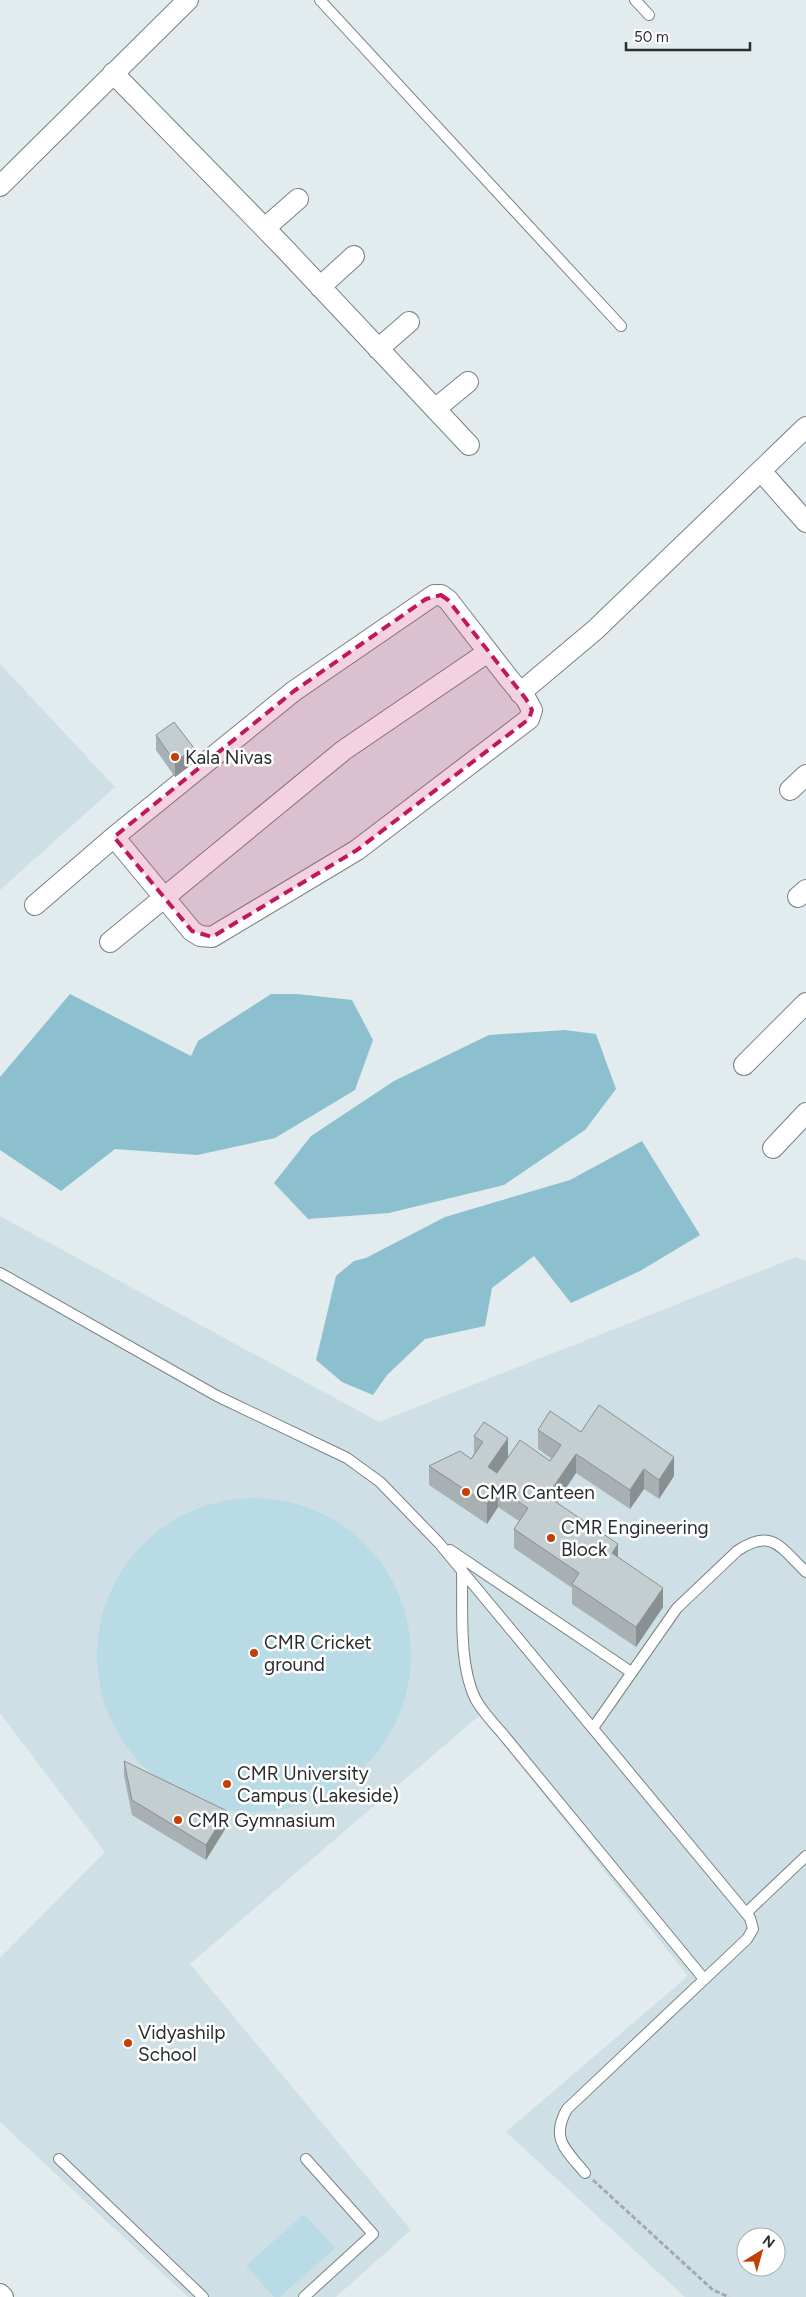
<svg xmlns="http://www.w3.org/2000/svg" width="806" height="2297" font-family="Figtree,sans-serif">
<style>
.built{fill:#cee0e5;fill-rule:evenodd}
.green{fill:#b8dbe5}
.water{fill:#8dc0ce}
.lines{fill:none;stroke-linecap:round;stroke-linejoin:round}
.lane-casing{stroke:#7a8284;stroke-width:12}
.street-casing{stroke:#7a8284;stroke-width:22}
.path{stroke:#a3aaad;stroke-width:3;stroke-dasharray:5 2.5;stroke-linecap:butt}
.lane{stroke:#fff;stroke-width:10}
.street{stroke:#fff;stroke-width:20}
.wall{fill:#a9b0b3}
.shaded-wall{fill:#899092}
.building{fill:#c4cdd0;stroke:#899092}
.marked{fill:#c2185b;fill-opacity:0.2;stroke:#c2185b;stroke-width:4;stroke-dasharray:10 6;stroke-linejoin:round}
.poi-dot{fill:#c53e06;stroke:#fff;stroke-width:2}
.labels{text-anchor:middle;stroke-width:5;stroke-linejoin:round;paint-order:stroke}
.poi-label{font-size:19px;fill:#2a2e2f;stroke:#fff;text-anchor:start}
</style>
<rect width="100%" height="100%" fill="#e2ebee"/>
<path class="built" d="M0,664L115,787L0,890Z
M0,1216L379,1422L796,1257L806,1261V2297H685L506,2132L688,1976L480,1715L190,1964L411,2230L336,2297H188L0,2122V1958L105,1852L0,1713ZM746,2237H776V2267H746Z"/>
<path class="green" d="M97 1655a157 157 0 1 1 314 0a157 157 0 1 1-314 0Z
M304,2214L335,2248L280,2297H274L246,2266Z"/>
<path class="water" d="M70,994L191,1056L198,1041L271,994H297L352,1000L373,1040L355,1090L275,1138L197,1155L115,1149L61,1191L0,1150V1077Z
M565,1030L596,1034L616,1089L585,1130L504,1185L389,1213L308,1219L274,1183L311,1136L394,1081L489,1035Z
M642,1141L700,1235L640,1271L571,1303L534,1256L492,1288L485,1326L425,1339L387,1375L373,1395L342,1382L316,1360L336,1276L354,1261L366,1258L445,1217L570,1180Z"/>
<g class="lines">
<g class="lane-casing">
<path id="lane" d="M320,0L621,326
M635,0L649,15
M0,1273L217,1396L347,1458L380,1482L439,1543L750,1918L753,1929L747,1939L567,2109C550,2139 566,2150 585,2173
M450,1550L631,1672
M462,1570C463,1608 458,1665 476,1700C483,1712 493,1723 502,1733L704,1979
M593,1728L677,1608L737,1551C772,1527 781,1548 806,1572
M746,1913L806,1856
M59,2159L203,2297
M304,2297L373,2234L306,2159"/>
</g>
<g class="street-casing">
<path id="street" d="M113,73L283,247L469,445
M0,186L188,0
M265,228L298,199
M320,287L354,256
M378,349L409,322
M435,409L468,382
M761,471L806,522
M434,595H441L448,600L510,680L526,699L532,710L529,719L357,850L212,937L200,936L192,931L114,837L294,691Z
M520,693L595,630L806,427
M790,790L806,775
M798,897L806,890
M35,905L114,837
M110,942L344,750L488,652
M744,1065L806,1003
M773,1148L806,1113
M0,2294L3,2297"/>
</g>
<path class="path" d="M593,2180L713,2290L729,2297"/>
<use href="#lane" class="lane"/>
<use href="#street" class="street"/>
</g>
<path class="wall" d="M156,735L194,763L175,777L156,750Z
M538,1430L581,1432L674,1476L659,1499L644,1489L630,1509L576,1473L557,1502L618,1557L663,1607L636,1647L572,1604V1588L514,1548V1529L519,1521L498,1507L487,1524L429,1485V1466L471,1459L474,1454V1436L508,1457L550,1461L552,1459L538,1449Z
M124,1761L227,1826L206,1860L132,1815L124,1776Z"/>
<path class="shaded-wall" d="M194,748V763L175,777V762Z
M508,1438V1458L488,1487V1467Z
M576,1454V1473L547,1515V1496Z
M674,1457V1476L659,1499V1480Z
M644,1469V1489L630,1509V1490Z
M498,1488V1507L487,1524V1504Z
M618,1544V1563L612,1553Z
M663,1588V1607L636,1647V1627Z
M227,1811V1826L206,1860V1845Z"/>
<path class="building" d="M174,722L194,748L175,762L156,735Z
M599,1405L674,1457L659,1480L644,1469L630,1490L576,1454L547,1496L618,1544L612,1553L663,1588L636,1627L572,1584L579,1573L514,1529L528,1508L498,1488L487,1504L429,1466L460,1451L471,1459L483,1442L474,1436L484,1422L508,1438L488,1467L497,1473L520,1440L550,1461L561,1445L538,1430L550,1411L581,1432Z
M124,1761L227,1811L206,1845L132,1800Z"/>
<path class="marked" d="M441,595L448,600L526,699L532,710L529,719L357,850L212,937L192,931L114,837L294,691L426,599Z"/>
<g class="poi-dot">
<circle cx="175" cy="757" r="5"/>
<circle cx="466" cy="1492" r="5"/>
<circle cx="551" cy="1538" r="5"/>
<circle cx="254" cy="1653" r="5"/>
<circle cx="227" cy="1784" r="5"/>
<circle cx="178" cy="1820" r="5"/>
<circle cx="128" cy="2043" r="5"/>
</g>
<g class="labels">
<g class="poi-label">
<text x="185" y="764">Kala Nivas</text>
<text x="476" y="1499">CMR Canteen</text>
<text x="561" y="1534">CMR Engineering<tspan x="561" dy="22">Block</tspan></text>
<text x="264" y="1649">CMR Cricket<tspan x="264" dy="22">ground</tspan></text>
<text x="237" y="1780">CMR University<tspan x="237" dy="22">Campus (Lakeside)</tspan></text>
<text x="188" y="1827">CMR Gymnasium</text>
<text x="138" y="2039">Vidyashilp<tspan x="138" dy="22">School</tspan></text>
</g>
</g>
<g transform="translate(761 2252) rotate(37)"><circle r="24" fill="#ffffff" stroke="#aaabac"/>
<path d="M0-4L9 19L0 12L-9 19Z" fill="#c53e06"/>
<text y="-8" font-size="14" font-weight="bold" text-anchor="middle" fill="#2a2e2f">N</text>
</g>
<path d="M626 42v8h124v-8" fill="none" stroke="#2a2e2f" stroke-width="2.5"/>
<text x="634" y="42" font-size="15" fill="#2a2e2f" stroke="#ffffff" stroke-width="4" paint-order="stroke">50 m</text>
</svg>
